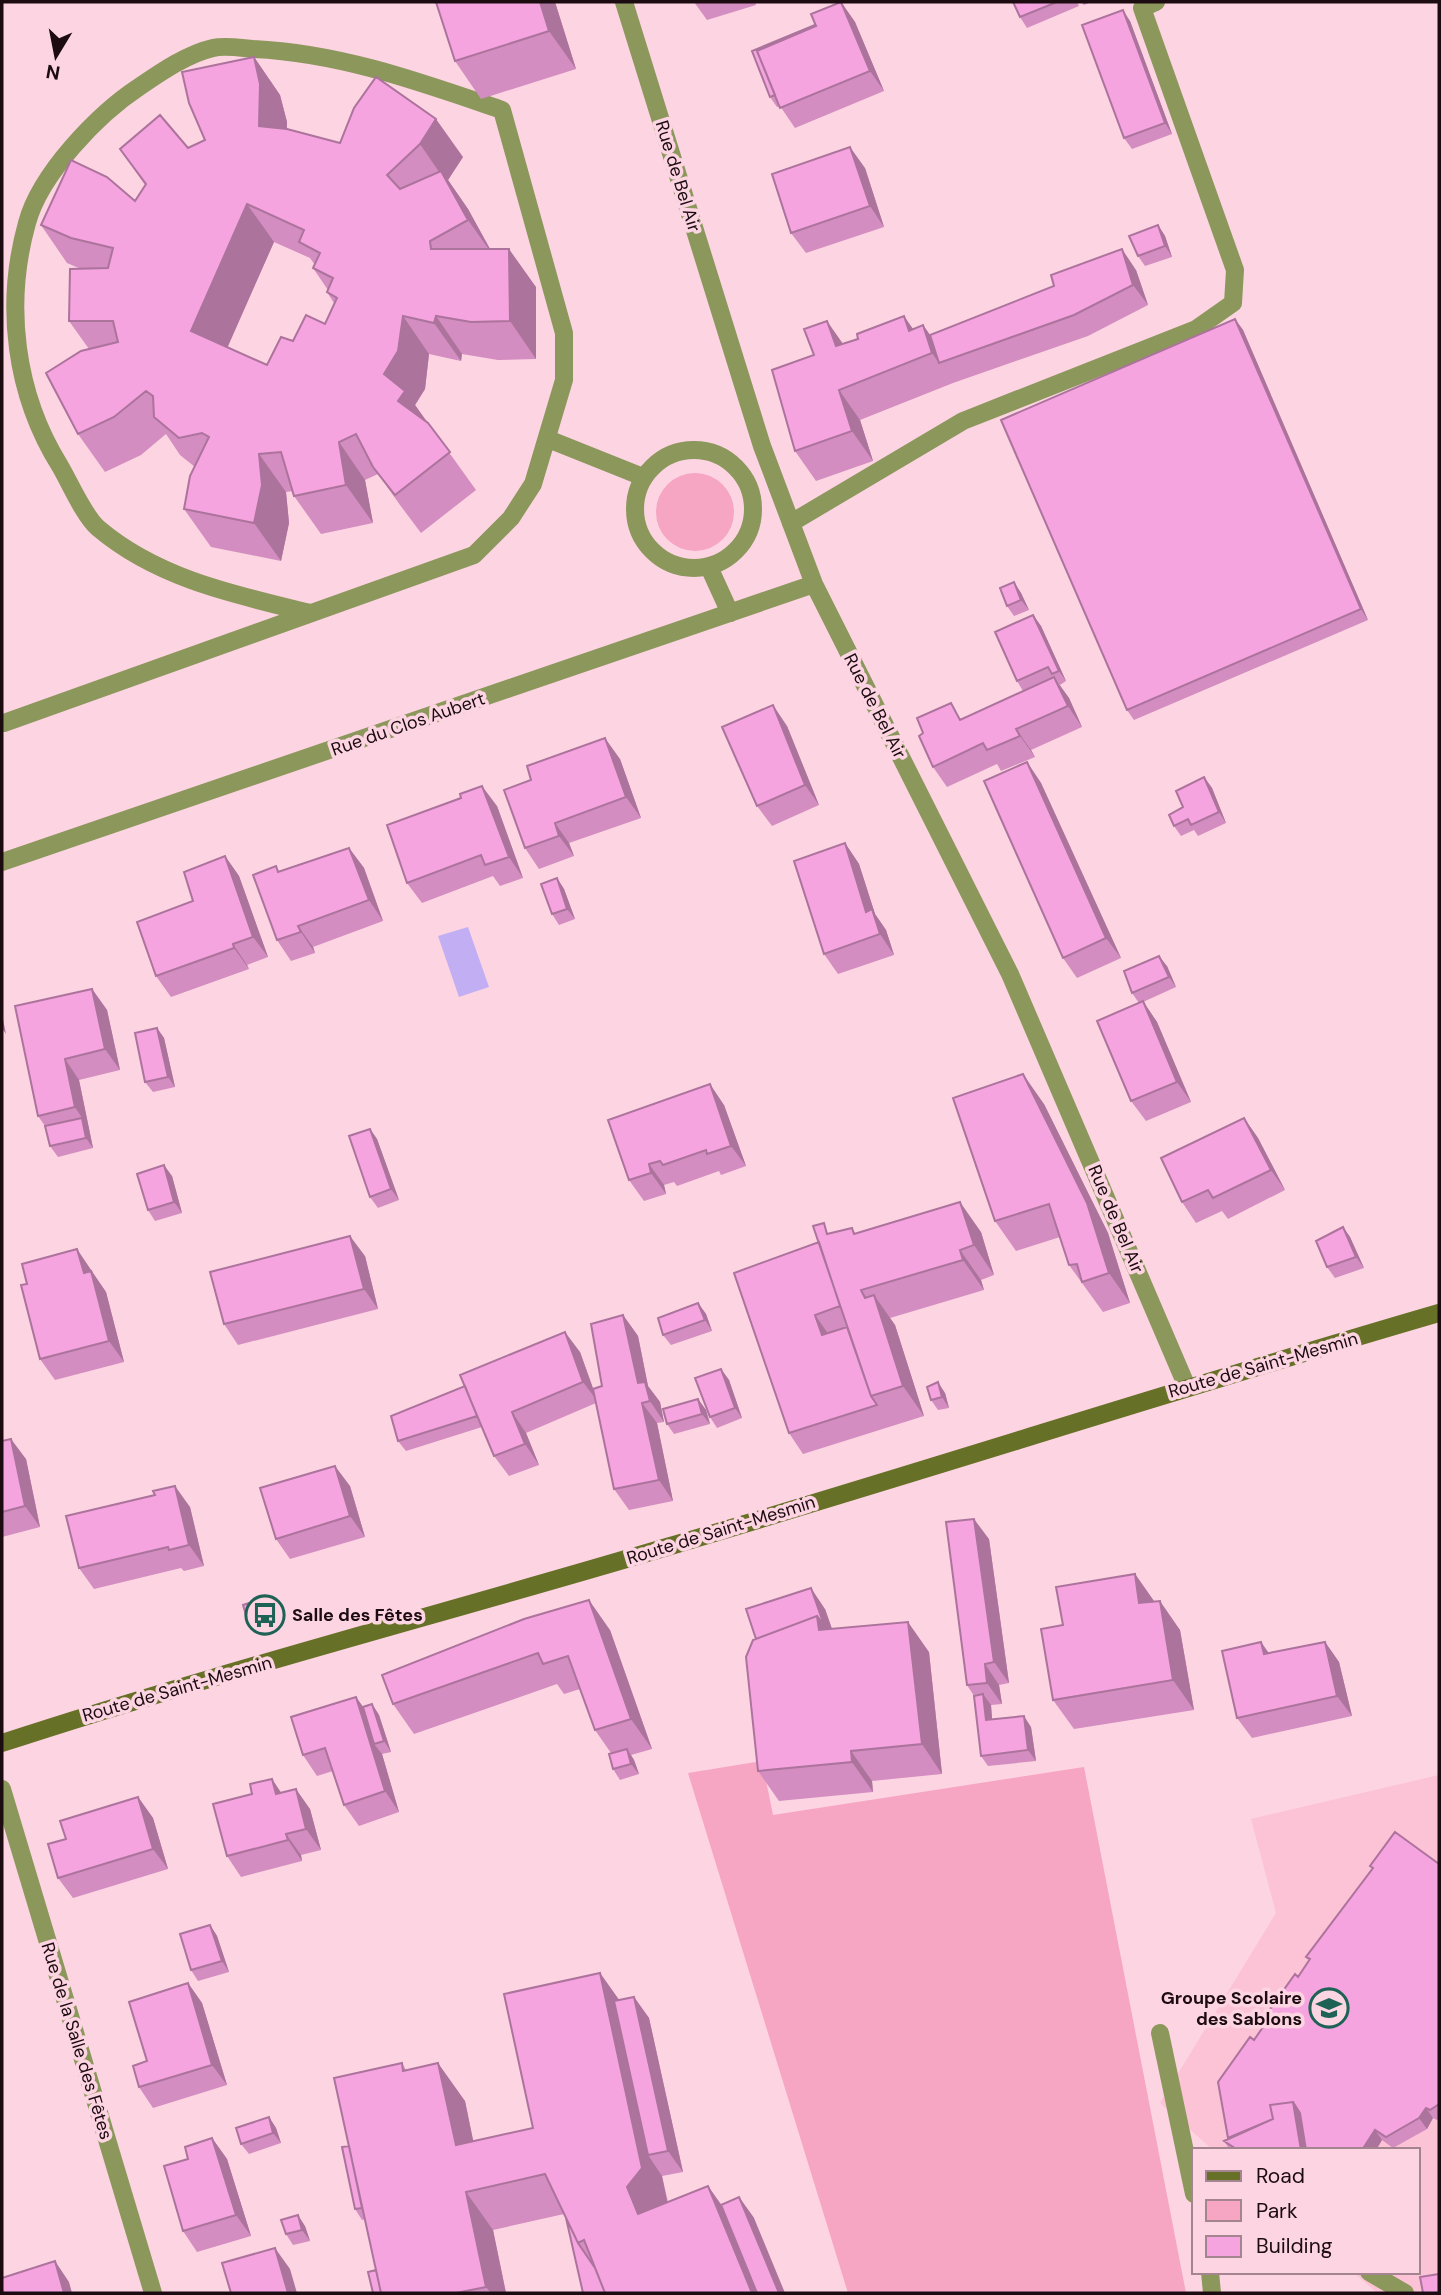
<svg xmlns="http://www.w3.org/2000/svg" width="1441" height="2295" font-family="'DM Sans',sans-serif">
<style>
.built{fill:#fcc2d5}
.green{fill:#f6a5c2}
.water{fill:#c2aff3}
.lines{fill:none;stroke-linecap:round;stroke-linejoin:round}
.service{stroke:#8c975c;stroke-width:18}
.minor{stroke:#8c975c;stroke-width:18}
.secondary{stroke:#667026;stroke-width:18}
.wall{fill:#d38dc0;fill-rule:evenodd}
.shaded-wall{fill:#ac739c}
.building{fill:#f5a4df;stroke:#ac739c;stroke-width:2;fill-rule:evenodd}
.labels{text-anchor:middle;stroke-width:7;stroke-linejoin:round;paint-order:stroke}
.street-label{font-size:18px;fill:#1c0c12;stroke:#fdd4e2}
.poi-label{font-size:18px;font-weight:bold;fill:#1c0c12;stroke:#fdd4e2;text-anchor:start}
</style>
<rect width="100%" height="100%" fill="#fdd4e2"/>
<path class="built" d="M1439,1775V2293H1377L1353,2272H1418V2150H1213L1160,2103L1276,1913L1251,1819Z"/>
<path class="green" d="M656 512a39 39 0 1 1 78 0a39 39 0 1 1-78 0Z
M762,1761L773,1815L1084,1767L1186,2293H848L688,1773Z"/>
<path class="water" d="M468,927L489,987L459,997L438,936Z"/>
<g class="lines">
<path class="service" d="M548,439L643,477
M635 509a59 59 0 1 1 118 0a59 59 0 1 1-118 0Z
M791,523L963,421L1196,329L1233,303L1235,270L1142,8L1156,2
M709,567L730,613
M4,723L474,555L511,518L533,484L564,380V333L502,110C420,82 340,53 253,49C241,48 225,45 213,48C187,54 161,72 139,87C98,114 40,174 27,223C4,305 15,394 60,466C70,483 84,516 98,528C158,579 236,595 310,613
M1160,2033L1194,2194
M1210,2272L1212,2293
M1369,2272L1405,2293"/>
<path class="minor" d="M624,2L762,446L814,584L1010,974L1187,1387
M2,862L814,584
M2,1789L153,2293"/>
<path class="secondary" d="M2,1743C222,1671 445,1613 667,1547C925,1471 1181,1388 1439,1313"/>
</g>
<path class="wall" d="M555,2L576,69L481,99L455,61Z
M694,2H755L756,5L707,20Z
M841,2L855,22L884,91L795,128L780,106L777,107L770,97L815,25Z
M1013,2H1077L1079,6L1027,28L1020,17Z
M1081,2H1091L1084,5Z
M1130,21L1172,134L1132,149L1124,138Z
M254,57L280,95L287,122V129L340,143L354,108L463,157L448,180L468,209L490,249L536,287V359L498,360L462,354L461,361L429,354L425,389L415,405L476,490L421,533L400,505L378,474L365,480L373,523L321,534L294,496L293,491L286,492L289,523L281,561L211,547L184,509L195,467L180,455L166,434L141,455L105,472L78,434L89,349L69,321L81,269L67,263L41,225L135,201L145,185L120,149L188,148L205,140ZM274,242L310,258L315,265L313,268L328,290L327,292L334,303L325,324L293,341L267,365L227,347Z
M865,168L884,227L806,253L791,233Z
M1158,225L1165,236L1172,257L1145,266L1138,256Z
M1136,270L1148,305L1088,336L953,383L860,420L873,461L816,481L795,451L843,344L913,329L923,325L930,335Z
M1235,319L1243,330L1368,620L1134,720L1127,710Z
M1014,582L1021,593L1029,610L1014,616L1007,606Z
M1033,615L1041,626L1066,681L1060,685L1054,678L1069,698L1082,727L1031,750L1035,757L1001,771L997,764L947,787L933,767L923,733L962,719L1023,691L1017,681Z
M787,726L819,805L772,826L757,806Z
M620,759L641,818L569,843L574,856L539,869L525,848Z
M1027,762L1041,783L1121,958L1077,978L1063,958Z
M1204,777L1212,788L1226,823L1198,836L1194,830L1181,836L1174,826L1183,807Z
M461,798L497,806L523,878L500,886L493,876L422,903L407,883Z
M845,843L859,864L875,914L886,930L894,955L838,974L824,954Z
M349,848L364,868L383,921L313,947L315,953L291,961L277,940L280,872Z
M225,856L239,876L268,957L247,965L249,969L171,997L156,976L193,901Z
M557,878L564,889L575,919L559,925L552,914Z
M1167,966L1176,987L1143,1002L1157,1022L1191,1102L1146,1121L1131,1101L1139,1003L1132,993Z
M92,989L107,1010L120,1070L79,1080L93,1148L58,1157L50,1146L45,1126L38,1116Z
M157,1028L164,1038L175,1087L153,1092L145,1082Z
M1044,1104L1108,1233L1130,1303L1103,1312L1069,1265L1060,1237L1016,1251L995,1221Z
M724,1105L746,1166L721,1175L719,1171L677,1186L674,1182L664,1185L666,1194L644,1201L629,1180Z
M1244,1118L1258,1138L1285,1190L1228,1219L1222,1211L1196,1223L1182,1202Z
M370,1129L377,1139L399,1200L378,1208L370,1197Z
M172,1176L182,1213L155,1221L148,1210Z
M1343,1227L1350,1237L1364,1268L1335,1278L1327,1267Z
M852,1228L855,1233L981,1232L994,1275L981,1280L984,1290L890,1318L895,1325L924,1416L803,1454L789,1433L819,1242L831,1233Z
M365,1256L378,1309L238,1345L224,1324Z
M92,1270L93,1274L106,1292L124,1362L55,1380L40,1359Z
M698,1303L706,1314L712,1331L671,1345L663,1335Z
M623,1315L638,1336L648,1386L660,1402L664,1422L657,1423L673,1501L629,1510L614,1489L596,1403L526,1433L539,1465L509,1476L494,1456L482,1427L406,1451L398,1441L580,1352L593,1389L602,1386Z
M721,1369L729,1380L742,1418L717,1428L710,1417Z
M945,1393L949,1408L938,1410L931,1400Z
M698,1399L706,1410L710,1424L674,1434L667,1424Z
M2,1441L26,1459L40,1527L2,1537Z
M350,1486L365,1537L290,1559L276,1539Z
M190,1507L204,1566L184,1571L181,1568L94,1589L79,1568Z
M989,1539L1009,1683L999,1685L1002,1704L991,1705L992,1719L1031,1727L1036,1761L988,1766L981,1756L974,1696L967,1685Z
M1135,1574L1154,1601L1180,1630L1194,1710L1074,1729L1053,1700Z
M268,1597L275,1608L278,1618L254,1626L246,1615Z
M825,1609L832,1629L929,1652L942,1774L872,1781L873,1792L779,1801L758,1771Z
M610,1630L652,1749L631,1755L634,1760L639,1774L620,1780L613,1769L611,1753L595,1730L580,1689L564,1694L557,1684L414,1734L393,1704L382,1675Z
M1261,1642L1269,1653L1325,1642L1339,1662L1352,1716L1252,1738L1237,1718Z
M356,1697L363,1707L372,1704L379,1715L391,1752L382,1754L399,1812L359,1826L344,1805L333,1771L317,1776L303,1755Z
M272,1779L281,1793L310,1809L321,1850L301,1855L302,1861L241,1877L227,1856L252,1794Z
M138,1797L153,1818L168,1869L73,1898L58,1878Z
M1439,1864V2119L1437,2120L1433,2118L1427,2129L1393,2148L1382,2140L1376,2150H1230L1224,2141L1228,2138L1254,2040L1270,2016L1268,2012L1298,1977L1309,1961L1306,1957L1373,1869L1370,1866Z
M210,1925L217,1936L229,1972L198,1981L191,1970Z
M600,1973L619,2000L634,1997L649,2018L683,2172L662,2176L668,2202L708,2186L721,2204L739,2197L754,2218L583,2293L566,2218L564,2214L493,2230L506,2293H373L376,2270L365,2219L362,2220L355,2209L349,2146L402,2063L406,2070L465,2101L473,2141L533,2128Z
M188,1983L202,2003L227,2085L153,2108L139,2087L147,2061Z
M269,2117L276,2128L281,2143L249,2154L241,2144Z
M212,2138L227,2159L251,2236L197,2252L183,2231L188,2159Z
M305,2226L310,2241L293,2245L286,2234Z"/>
<path class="shaded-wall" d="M540,2H555L576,69L549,31Z
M841,2L855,22L884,91L870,71Z
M1123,10L1130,21L1172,134L1165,123Z
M254,57L280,95L287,122L286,164L259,126Z
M436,119L463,157L448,180L468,209L495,258L468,220L446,182L420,144Z
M850,147L865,168L884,227L870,206Z
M247,204L274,242L218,369L191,331Z
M1158,225L1165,236L1172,257L1165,246Z
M509,249L536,287V359L510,321Z
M1122,249L1136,270L1148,305L1133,285Z
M403,316L429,354L425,389L415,405L432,429L398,401L384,374Z
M436,316L462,354L461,361L434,323Z
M904,316L925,346L909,331Z
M1235,319L1243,330L1368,620L1361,609Z
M827,321L848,351L836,346Z
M923,325L944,355L939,363L932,353Z
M839,390L860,420L873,461L852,431Z
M339,442L365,480L373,523L346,485Z
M259,454L286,492L289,523L281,561L254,523Z
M1014,582L1021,593L1029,610L1021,600Z
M1033,615L1041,626L1066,681L1059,671Z
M1054,677L1069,698L1082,727L1068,706Z
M773,705L787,726L819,805L805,785Z
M1016,729L1031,750L1035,757L1020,736Z
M605,738L620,759L641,818L626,797Z
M1027,762L1041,783L1121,958L1106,938Z
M1204,777L1212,788L1226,823L1219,812Z
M482,786L497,806L523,878L509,857Z
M555,823L569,843L574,856L559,836Z
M845,843L859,864L875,914L886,930L894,955L880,934L866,912Z
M349,848L364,868L383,921L369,900Z
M225,856L239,876L268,957L253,937Z
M557,878L564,889L575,919L567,909Z
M298,926L313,947L315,953L301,932Z
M233,944L247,965L249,969L234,948Z
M1159,956L1167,966L1176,987L1169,977Z
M92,989L107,1010L120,1070L105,1049Z
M1143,1001L1157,1022L1191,1102L1177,1082Z
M2,1015L6,1034L2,1028Z
M157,1028L164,1038L175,1087L168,1077Z
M65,1059L79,1080L93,1148L86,1138L82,1118L75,1107Z
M1023,1074L1044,1104L1108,1233L1130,1303L1109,1273Z
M710,1084L724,1105L746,1166L731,1146Z
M1244,1118L1258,1138L1285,1190L1271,1170Z
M370,1129L377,1139L399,1200L391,1189Z
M649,1164L664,1185L666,1194L651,1173Z
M164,1165L172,1176L182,1213L174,1202Z
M960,1202L981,1232L994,1275L974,1245Z
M1343,1227L1350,1237L1364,1268L1356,1257Z
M350,1236L365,1256L378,1309L364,1289Z
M77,1249L106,1292L124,1362L109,1341L84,1273Z
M960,1250L981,1280L984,1290L963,1260Z
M861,1290L882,1319L874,1295L895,1325L924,1416L903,1386Z
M698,1303L706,1314L712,1331L705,1320Z
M623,1315L638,1336L648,1386L660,1402L664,1422L638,1383Z
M815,1315L829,1335H822Z
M565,1332L580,1352L598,1402L583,1382Z
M721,1369L729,1380L742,1418L735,1408Z
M938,1382L945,1393L949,1408L942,1397Z
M698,1399L706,1410L710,1424L702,1414Z
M642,1403L657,1423L673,1501L659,1480Z
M512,1412L526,1433L539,1465L525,1444Z
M11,1439L26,1459L40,1527L25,1506Z
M335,1466L350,1486L365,1537L350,1516Z
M175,1486L190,1507L204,1566L189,1545Z
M974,1519L989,1539L1009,1683L994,1662Z
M1135,1574L1156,1604L1139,1603Z
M811,1588L825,1609L838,1646L819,1630Z
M268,1597L275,1608L278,1618L271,1607Z
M589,1600L610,1630L652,1749L631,1719Z
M1160,1601L1180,1630L1194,1710L1173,1680Z
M908,1622L929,1652L942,1774L922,1744Z
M1261,1642L1275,1663L1264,1654Z
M1325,1642L1339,1662L1352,1716L1337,1696Z
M985,1664L999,1685L1002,1704L987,1683Z
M983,1694L991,1705L993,1731L986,1720Z
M356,1697L371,1718L374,1744L382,1754L399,1812L385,1791Z
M372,1704L379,1715L391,1752L384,1741Z
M1024,1716L1031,1727L1036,1761L1028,1750Z
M627,1749L634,1760L639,1774L631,1764Z
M851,1751L872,1781L873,1792L852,1762Z
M272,1779L286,1800L276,1794Z
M296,1789L310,1809L321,1850L306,1829Z
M138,1797L153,1818L168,1869L153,1849Z
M286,1834L301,1855L302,1861L288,1840Z
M210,1925L217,1936L229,1972L222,1961Z
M600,1973L627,2011L648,2155L662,2176L668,2206L638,2214L627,2187Z
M188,1983L202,2003L227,2085L212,2065Z
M634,1997L649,2018L683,2172L668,2151Z
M438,2063L465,2101L482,2183L456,2145Z
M1293,2102L1308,2123L1312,2150H1301Z
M1426,2108L1433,2118L1427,2129L1419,2118Z
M269,2117L276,2128L281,2143L273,2133Z
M1375,2130L1382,2140L1376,2150H1366L1364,2147Z
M212,2138L227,2159L251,2236L236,2215Z
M708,2186L734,2224L763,2293H752Z
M466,2192L493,2230L506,2293H491L486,2287Z
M739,2197L754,2218L785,2293H779Z
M298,2215L305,2226L310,2241L302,2230Z
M275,2248L290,2269L297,2293H288Z
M55,2261L69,2282L72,2293H64Z"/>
<path class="building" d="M436,2H540L549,31L455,61Z
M841,2L870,71L780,108L757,51L816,26L811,14Z
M1013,2H1057L1020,17Z
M1123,10L1165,123L1124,138L1082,25Z
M815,25L816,26L757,51L775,95L770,97L752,51Z
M254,57L260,84L259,126L287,129L340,143L354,108L376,77L436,119L420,144L387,175L400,189L441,171L468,220L430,241L431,249H509L510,321L471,322L436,316L434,323L403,316L398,351L384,374L405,391L398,401L428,423L450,452L395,495L373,467L356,434L339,442L346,485L294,496L281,452L259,454L262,485L254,523L184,509L190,476L209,437L202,433L179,438L154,417L153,396L146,391L114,417L78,434L46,373L81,351L118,342L113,321H69L70,269L108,268L113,248L71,238L41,225L71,160L107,177L135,201L146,184L120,149L160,115L188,148L205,140L189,103L182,72ZM247,204L304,230L299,242L320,253L313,268L333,278L327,292L337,298L325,324L306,315L293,341L281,337L267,365L191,331Z
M850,147L870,206L791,233L772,174Z
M1158,225L1165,246L1138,256L1129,236Z
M1122,249L1133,285L1074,315L939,363L930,335L1054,286L1051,275Z
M904,316L909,331L923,325L932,353L839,390L852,431L795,451L772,370L814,355L804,329L827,321L836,346L858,339L857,334Z
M1235,319L1361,609L1127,710L1001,420Z
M1014,582L1021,600L1007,606L1000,588Z
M1033,615L1059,671L1052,674L1048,667L1017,681L995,632Z
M1054,677L1068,706L1016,729L1020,736L987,750L983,743L933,767L919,736L923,733L917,718L951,703L960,720Z
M773,705L805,785L757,806L722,727Z
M605,738L626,797L555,823L559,836L525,848L504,790L531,780L527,766Z
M1027,762L1106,938L1063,958L984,781Z
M1204,777L1219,812L1191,825L1188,819L1174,826L1169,815L1183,807L1176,791Z
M482,786L509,857L485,865L481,855L407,883L387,825L461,798L460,794Z
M845,843L866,912L872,909L880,934L824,954L794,861Z
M349,848L369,900L298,926L301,932L277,940L253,875L276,866L278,872Z
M225,856L253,937L233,944L234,948L156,976L137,922L193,901L184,872Z
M557,878L567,909L552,914L541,884Z
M1159,956L1169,977L1132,993L1124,971Z
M92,989L105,1049L65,1059L75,1107L38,1116L15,1006Z
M1143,1001L1177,1082L1131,1101L1097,1021Z
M157,1028L168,1077L145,1082L135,1033Z
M1023,1074L1087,1203L1109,1273L1082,1282L1077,1264L1069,1265L1049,1204L995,1221L953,1098Z
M710,1084L731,1146L707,1154L706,1150L663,1165L660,1161L649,1164L651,1173L629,1180L608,1120Z
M82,1118L86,1138L50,1146L45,1126Z
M1244,1118L1271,1170L1213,1198L1208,1190L1182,1202L1161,1158Z
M370,1129L391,1189L370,1197L349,1136Z
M164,1165L174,1202L148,1210L137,1174Z
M960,1202L974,1245L960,1250L963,1260L861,1290L865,1298L874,1295L903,1386L871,1396L813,1226L824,1223L827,1234L852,1228L854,1234Z
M1343,1227L1356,1257L1327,1267L1316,1241Z
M350,1236L364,1289L224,1324L210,1272Z
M819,1242L840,1306L815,1315L822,1335L847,1327L871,1396L877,1405L789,1433L734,1273Z
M77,1249L84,1273L91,1271L109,1341L40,1359L21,1285L27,1284L22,1264Z
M698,1303L705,1320L663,1335L658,1318Z
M623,1315L638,1383L645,1382L650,1401L642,1403L659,1480L614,1489L593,1389L602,1386L591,1324Z
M565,1332L583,1382L512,1412L525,1444L494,1456L460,1375Z
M721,1369L735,1408L710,1417L695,1378Z
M938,1382L942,1397L931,1400L927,1387Z
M465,1386L477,1416L398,1441L391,1416Z
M698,1399L702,1414L667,1424L663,1409Z
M11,1439L25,1506L2,1512V1441Z
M335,1466L350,1516L276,1539L260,1488Z
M175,1486L189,1545L169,1550L168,1547L79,1568L66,1516L155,1495L153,1491Z
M974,1519L994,1662L985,1664L987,1683L967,1685L946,1522Z
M1135,1574L1139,1603L1160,1601L1173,1680L1053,1700L1041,1629L1063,1625L1056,1587Z
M811,1588L824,1625L817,1616L756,1639L746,1609Z
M268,1597L271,1607L246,1615L243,1605Z
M589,1600L631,1719L595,1730L568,1656L543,1664L538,1653L393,1704L382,1675L524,1619Z
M817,1616L819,1630L908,1622L922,1744L851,1751L852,1762L758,1771L746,1657L753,1640Z
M1261,1642L1264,1654L1325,1642L1337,1696L1237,1718L1222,1651Z
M983,1694L986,1720L1024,1716L1028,1750L981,1756L974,1696Z
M356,1697L385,1791L344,1805L325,1748L303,1755L291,1717Z
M372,1704L384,1741L374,1744L363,1707Z
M627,1749L631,1764L613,1769L609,1754Z
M272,1779L276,1794L296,1789L306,1829L286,1834L288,1840L227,1856L213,1804L252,1794L250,1784Z
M138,1797L153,1849L58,1878L48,1844L66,1839L60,1821Z
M1395,1832L1439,1864V2104L1430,2110L1426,2108L1419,2118L1386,2137L1375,2130L1364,2147L1361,2150H1306L1300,2113L1293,2102L1270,2105L1273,2119L1228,2138L1218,2082L1250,2037L1254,2040L1272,2014L1268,2012L1295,1974L1298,1977L1310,1959L1306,1957L1373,1868L1370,1866Z
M210,1925L222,1961L191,1970L180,1934Z
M600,1973L642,2168L627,2187L638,2214L708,2186L752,2293H605L584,2240L578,2243L545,2174L466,2192L486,2287L456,2293H381L334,2078L402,2063L403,2071L438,2063L456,2145L533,2128L504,1994Z
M188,1983L212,2065L139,2087L133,2066L147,2061L129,2002Z
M634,1997L668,2151L648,2155L614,2001Z
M1293,2102L1301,2150H1238L1224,2141L1273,2119L1270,2105Z
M269,2117L273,2133L241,2144L236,2128Z
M212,2138L236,2215L183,2231L164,2166L188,2159L185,2147Z
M349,2146L362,2208L355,2209L342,2147Z
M739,2197L779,2293H757L721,2205Z
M298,2215L302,2230L286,2234L281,2220Z
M566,2218L578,2243L595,2268L605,2293H583Z
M275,2248L288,2293H231L222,2263Z
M55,2261L64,2293H3L2,2289V2278Z
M376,2270L381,2293H373L368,2272Z
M1439,2274V2293H1423L1420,2277Z"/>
<defs>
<g id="bus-ring" transform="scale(2.0125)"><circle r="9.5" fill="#fdd4e2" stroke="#1d6255" stroke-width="1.5"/><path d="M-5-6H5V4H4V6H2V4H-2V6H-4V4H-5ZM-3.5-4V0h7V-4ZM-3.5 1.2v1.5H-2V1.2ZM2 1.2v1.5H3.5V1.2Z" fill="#1d6255"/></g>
<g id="school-ring" transform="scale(2.0125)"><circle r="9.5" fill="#fdd4e2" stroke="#1d6255" stroke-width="1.5"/><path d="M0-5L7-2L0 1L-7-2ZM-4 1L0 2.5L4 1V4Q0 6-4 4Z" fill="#1d6255"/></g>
</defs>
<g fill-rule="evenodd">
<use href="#bus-ring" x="265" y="1615"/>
<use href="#school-ring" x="1329" y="2008"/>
</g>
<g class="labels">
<g class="street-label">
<text transform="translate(678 176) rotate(73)" y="6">Rue de Bel Air</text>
<text transform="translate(875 706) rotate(63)" y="6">Rue de Bel Air</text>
<text transform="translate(408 724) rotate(-19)" y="6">Rue du Clos Aubert</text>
<text transform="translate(1116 1219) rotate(67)" y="6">Rue de Bel Air</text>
<text transform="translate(1263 1365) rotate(-16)" y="6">Route de Saint-Mesmin</text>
<text transform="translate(721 1530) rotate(-17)" y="6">Route de Saint-Mesmin</text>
<text transform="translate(177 1689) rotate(-16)" y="6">Route de Saint-Mesmin</text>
<text transform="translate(77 2041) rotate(73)" y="6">Rue de la Salle des Fêtes</text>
</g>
<g class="poi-label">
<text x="292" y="1621">Salle des Fêtes</text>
<text x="1302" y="2004" text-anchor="end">Groupe Scolaire<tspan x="1302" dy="21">des Sablons</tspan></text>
</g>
</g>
<rect width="1441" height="2295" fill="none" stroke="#1c0c12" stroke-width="7"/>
<rect x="1192" y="2148" width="228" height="126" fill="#fdd4e2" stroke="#a3848f" stroke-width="2"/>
<rect x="1206" y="2171" width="35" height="10" fill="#667026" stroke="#a3848f" stroke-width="2"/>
<text x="1256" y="2183" font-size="21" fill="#1c0c12">Road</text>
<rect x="1206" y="2200" width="35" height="21" fill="#f6a5c2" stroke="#a3848f" stroke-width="2"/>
<text x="1256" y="2218" font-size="21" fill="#1c0c12">Park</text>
<rect x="1206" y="2236" width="35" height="21" fill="#f5a4df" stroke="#a3848f" stroke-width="2"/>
<text x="1256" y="2253" font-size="21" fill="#1c0c12">Building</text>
<g transform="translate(56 56) rotate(190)" stroke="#fdd4e2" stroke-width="5" paint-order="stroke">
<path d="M0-5L12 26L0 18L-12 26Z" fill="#1c0c12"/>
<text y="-10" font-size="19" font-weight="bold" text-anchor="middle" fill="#1c0c12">N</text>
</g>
</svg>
